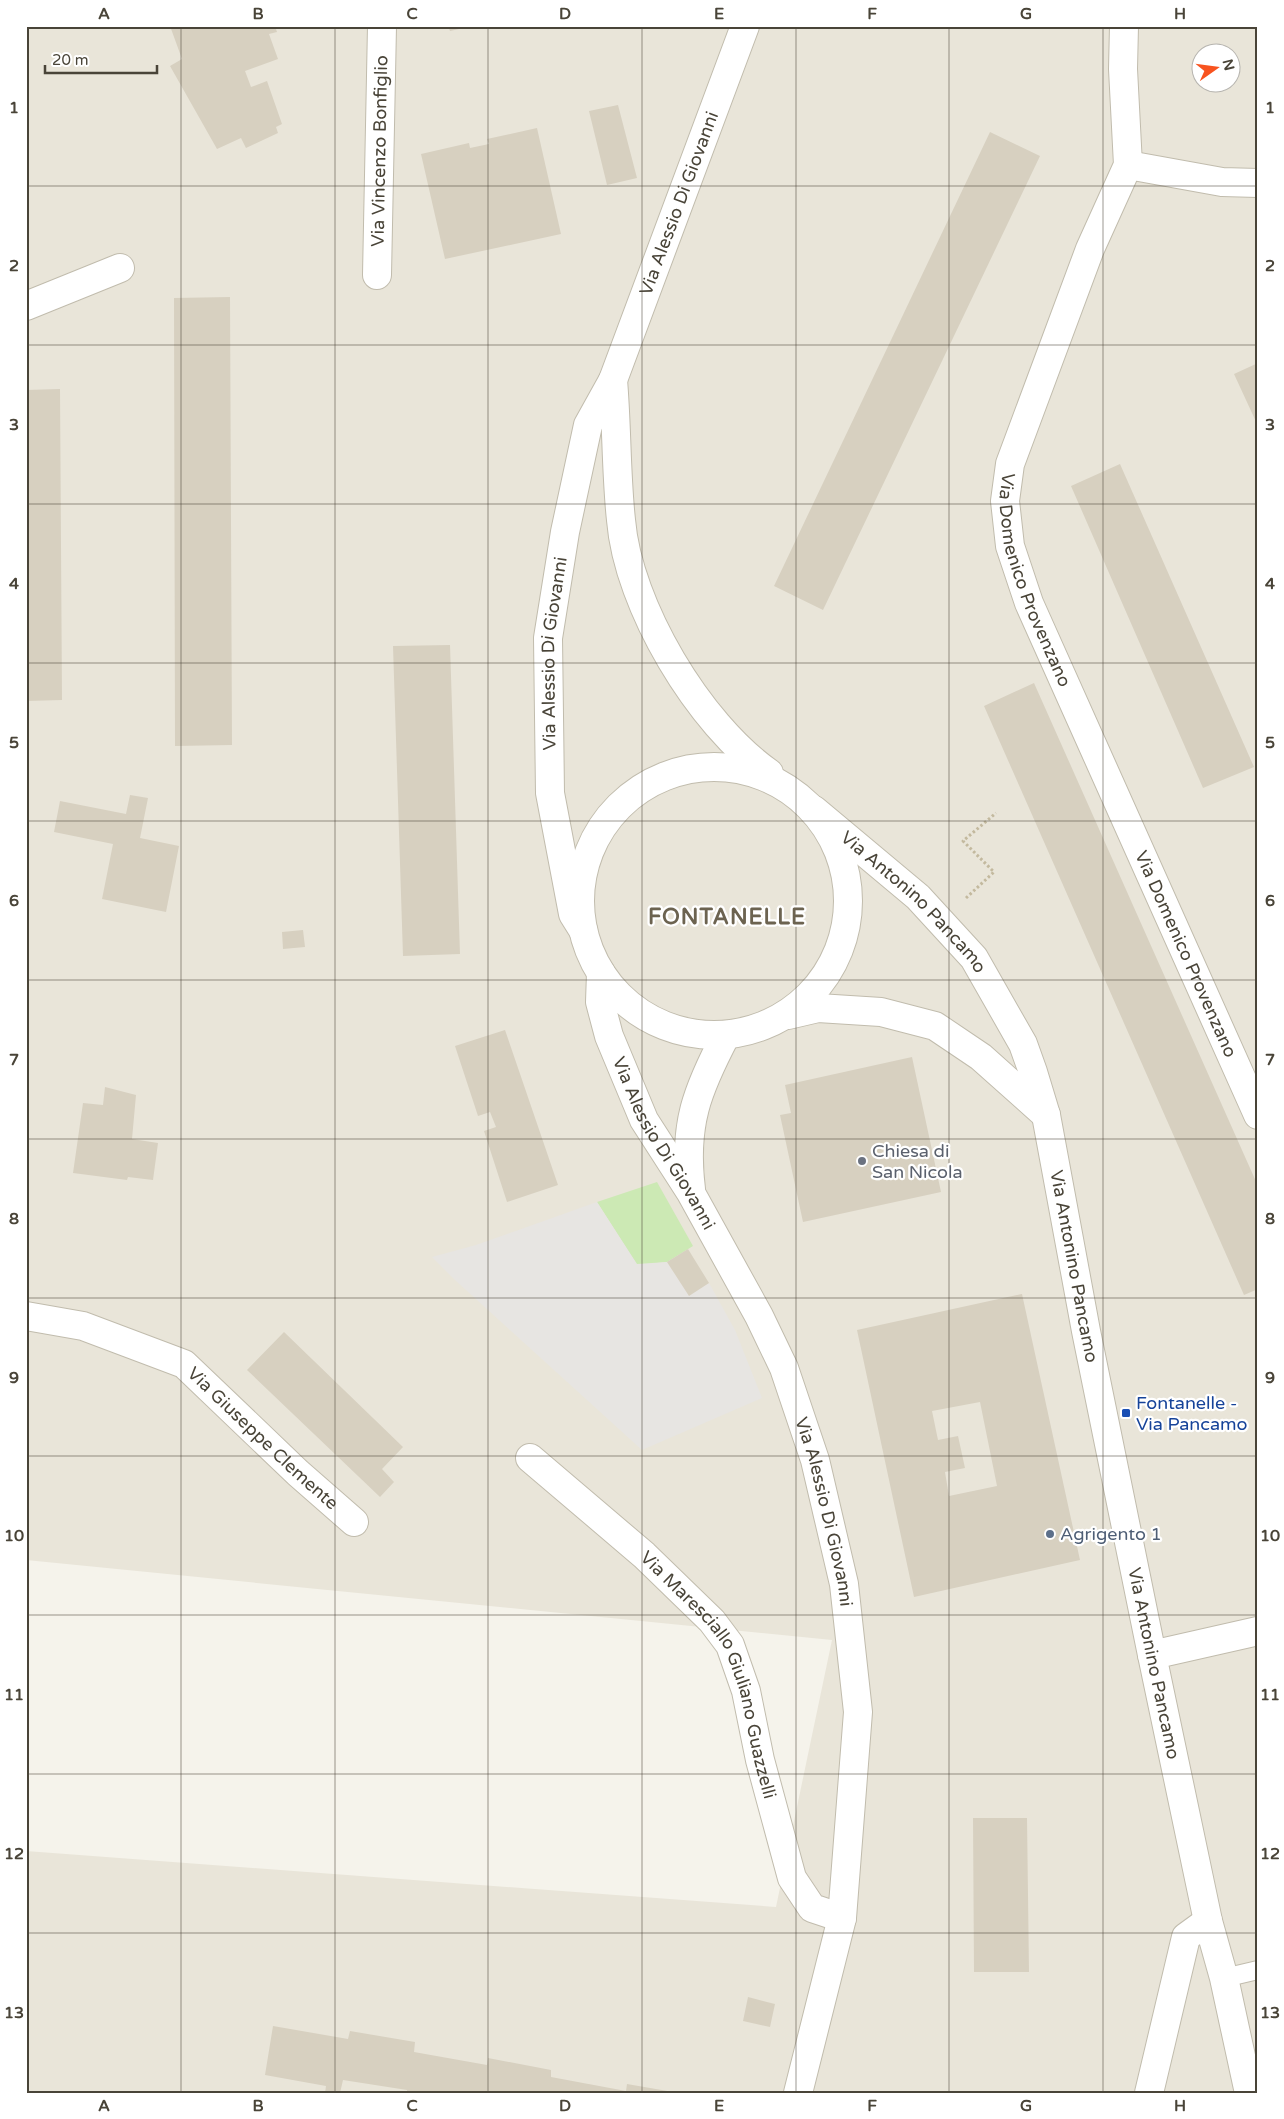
<svg xmlns="http://www.w3.org/2000/svg" width="1284" height="2119" font-family="'Varela Round',sans-serif">
<style>
.residential{fill:#e9e5d9;fill-rule:evenodd}
.green{fill:#cce9b4}
.parking{fill:#e7e5e2}
.building{fill:#d7d0c0;fill-rule:evenodd}
.lines{fill:none;stroke-linecap:round;stroke-linejoin:round}
.lane-casing{stroke:#c1bcad;stroke-width:20}
.street-casing{stroke:#c1bcad;stroke-width:30}
.path{stroke:#c3b99e;stroke-width:3;stroke-dasharray:2.5 2.5;stroke-linecap:butt}
.lane{stroke:#fff;stroke-width:18}
.street{stroke:#fff;stroke-width:28}
.grid{fill:none;stroke:#494438;stroke-width:1;stroke-opacity:0.55}
.worship-dot{fill:#6b7280;stroke:#fff;stroke-width:2}
.transit-dot{fill:#1a4fb4;stroke:#fff;stroke-width:2}
.service-dot{fill:#5c6f8a;stroke:#fff;stroke-width:2}
.labels{text-anchor:middle;stroke-width:4.5;stroke-linejoin:round;paint-order:stroke}
.street-label{font-size:18px;fill:#494438;stroke:#fff}
.worship-label{font-size:18px;fill:#5b616d;stroke:#fff;text-anchor:start}
.transit-label{font-size:18px;fill:#164399;stroke:#fff;text-anchor:start}
.service-label{font-size:18px;fill:#4e5e75;stroke:#fff;text-anchor:start}
.district-label{font-size:22px;font-weight:bold;letter-spacing:1px;fill:#6c6350;stroke:#fff}
.neatline{fill:none;stroke:#494438;stroke-width:2}
.grid-label{font-size:16px;text-anchor:middle;font-weight:bold;fill:#494438}
</style>
<rect width="100%" height="100%" fill="#f5f3eb"/>
<path class="residential" d="M26,26H1258V2093H26V1851L776,1907L832,1640L26,1560ZM1202,52H1232V82H1202Z"/>
<path class="green" d="M657,1182L693,1246L667,1262L637,1265L597,1202Z"/>
<path class="parking" d="M597,1202L637,1264L667,1262L689,1295L709,1283L735,1330L762,1398L642,1450L455,1280L432,1257L476,1245Z"/>
<path class="building" d="M170,26H275L277,32L269,34L278,59L245,71L251,87L267,81L282,124L276,127L278,133L246,148L241,138L217,149L170,66L182,59Z
M448,26H468V27L450,31Z
M618,105L637,178L607,185L589,111Z
M537,128L561,234L445,259L421,154L469,143L470,148L489,144L487,139Z
M990,132L1040,156L823,610L774,586Z
M230,297L232,745L175,746L174,298Z
M1258,363V426L1234,374Z
M60,389L62,700L26,701V390Z
M1120,464L1254,767L1203,788L1071,486Z
M450,645L460,954L403,956L393,646Z
M1034,683L1258,1186V1289L1244,1295L984,706Z
M130,795L148,798L140,838L179,846L166,912L102,899L113,844L54,832L60,801L126,814Z
M303,930L305,947L283,949L282,932Z
M505,1030L558,1185L507,1202L484,1131L496,1127L490,1112L478,1116L455,1046Z
M912,1057L941,1192L803,1222L780,1115L791,1113L785,1085Z
M105,1087L136,1095L132,1139L158,1143L153,1180L128,1177L127,1180L73,1173L83,1103L103,1105Z
M688,1249L709,1283L689,1296L667,1262Z
M1022,1294L1080,1560L914,1597L857,1330ZM980,1402L997,1486L949,1496L945,1472L965,1468L958,1436L938,1440L932,1411Z
M284,1332L403,1447L382,1469L394,1482L380,1497L247,1370Z
M973,1818H1027L1029,1972H974Z
M748,1997L775,2004L770,2027L743,2021Z
M273,2026L348,2039L350,2031L415,2042L414,2052L487,2065L488,2058L551,2070V2077L626,2091L627,2084L679,2093H407V2090L343,2080L340,2093H325L326,2086L265,2075Z"/>
<g class="lines">
<g class="lane-casing">
<path id="lane" d="M1224,1978L1258,1970"/>
</g>
<g class="street-casing">
<g id="street">
<path id="s1" d="M1124,26L1123,69L1128,165L1090,249L1010,464L1005,501L1010,546L1029,603L1258,1115"/>
<path d="M1128,165L1222,182L1258,183"/>
<path id="s2" d="M377,275L382,26"/>
<path d="M26,306L120,268"/>
<path d="M613,380C617,427 616,474 621,520C628,606 699,724 769,773"/>
<circle cx="714" cy="901" r="134"/>
<path id="s3" d="M814,810L918,897L974,958L1023,1044L1033,1072L1046,1115L1086,1331L1152,1655L1208,1921L1224,1978L1249,2093"/>
<path id="s4" d="M583,930L573,914L550,793L548,638L565,532L588,425L613,380L745,26"/>
<path id="s5" d="M601,973L600,1002L609,1036L644,1120L691,1193L759,1316L784,1368L815,1460L844,1584L858,1712L842,1918L798,2093"/>
<path d="M788,1015L818,1008L881,1012L935,1026L981,1057L1046,1115"/>
<path d="M691,1189C683,1125 697,1090 726,1035"/>
<path id="s6" d="M26,1316L83,1326L184,1364L298,1473L354,1522"/>
<path id="s7" d="M530,1458L644,1555L712,1621L730,1645L746,1691L760,1760L792,1878L812,1908L842,1918"/>
<path d="M1152,1655L1258,1631"/>
<path d="M1149,2093L1186,1937L1208,1921"/>
</g>
</g>
<path class="path" d="M966,898L994,872L963,841L996,813"/>
<use href="#lane" class="lane"/>
<use href="#street" class="street"/>
</g>
<path class="grid" d="M181,26V2093M335,26V2093M488,26V2093M642,26V2093M796,26V2093M949,26V2093M1103,26V2093M26,186H1258M26,345H1258M26,504H1258M26,663H1258M26,821H1258M26,980H1258M26,1139H1258M26,1298H1258M26,1456H1258M26,1615H1258M26,1774H1258M26,1933H1258"/>
<circle class="worship-dot" cx="862" cy="1161" r="5"/>
<rect class="transit-dot" x="1121" y="1408" width="10" height="10" rx="2.5"/>
<circle class="service-dot" cx="1050" cy="1534" r="5"/>
<g class="labels">
<g class="street-label">
<text dy="6" stroke="none"><textPath href="#s2" startOffset="124">Via Vincenzo Bonfiglio</textPath></text>
<text dy="6" stroke="none"><textPath href="#s4" startOffset="754">Via Alessio Di Giovanni</textPath></text>
<text dy="6" stroke="none"><textPath href="#s1" startOffset="582">Via Domenico Provenzano</textPath></text>
<text dy="6" stroke="none"><textPath href="#s4" startOffset="282">Via Alessio Di Giovanni</textPath></text>
<text dy="6" stroke="none"><textPath href="#s3" startOffset="136">Via Antonino Pancamo</textPath></text>
<text dy="6" stroke="none"><textPath href="#s1" startOffset="988">Via Domenico Provenzano</textPath></text>
<text dy="6" stroke="none"><textPath href="#s5" startOffset="185">Via Alessio Di Giovanni</textPath></text>
<text dy="6" stroke="none"><textPath href="#s3" startOffset="546">Via Antonino Pancamo</textPath></text>
<text dy="6" stroke="none"><textPath href="#s6" startOffset="274">Via Giuseppe Clemente</textPath></text>
<text dy="6" stroke="none"><textPath href="#s5" startOffset="590">Via Alessio Di Giovanni</textPath></text>
<text dy="6" stroke="none"><textPath href="#s3" startOffset="951">Via Antonino Pancamo</textPath></text>
<text dy="6" stroke="none"><textPath href="#s7" startOffset="291">Via Maresciallo Giuliano Guazzelli</textPath></text>
</g>
<g class="worship-label">
<text x="872" y="1157">Chiesa di<tspan x="872" dy="21">San Nicola</tspan></text>
</g>
<g class="transit-label">
<text x="1136" y="1409">Fontanelle -<tspan x="1136" dy="21">Via Pancamo</tspan></text>
</g>
<g class="service-label">
<text x="1060" y="1540">Agrigento 1</text>
</g>
<g class="district-label">
<text x="727" y="924">FONTANELLE</text>
</g>
</g>
<rect width="1284" height="2119" fill="none" stroke="#ffffff" stroke-width="55"/>
<g transform="translate(1216 68) rotate(76)"><circle r="24" fill="#ffffff" stroke="#b6b4af"/>
<path d="M0-4L9 19L0 12L-9 19Z" fill="#f8531f"/>
<text y="-8" font-size="14" font-weight="bold" text-anchor="middle" fill="#494438">N</text>
</g>
<path d="M45 65v8h112v-8" fill="none" stroke="#494438" stroke-width="2.5"/>
<text x="52" y="65" font-size="15" fill="#494438" stroke="#ffffff" stroke-width="4" paint-order="stroke">20 m</text>
<rect x="28" y="28" width="1228" height="2064" class="neatline"/>
<g class="grid-label">
<text x="104" y="19">A</text>
<text x="258" y="19">B</text>
<text x="412" y="19">C</text>
<text x="565" y="19">D</text>
<text x="719" y="19">E</text>
<text x="872" y="19">F</text>
<text x="1026" y="19">G</text>
<text x="1180" y="19">H</text>
<text x="14" y="113">1</text>
<text x="1270" y="113">1</text>
<text x="14" y="271">2</text>
<text x="1270" y="271">2</text>
<text x="14" y="430">3</text>
<text x="1270" y="430">3</text>
<text x="14" y="589">4</text>
<text x="1270" y="589">4</text>
<text x="14" y="748">5</text>
<text x="1270" y="748">5</text>
<text x="14" y="906">6</text>
<text x="1270" y="906">6</text>
<text x="14" y="1065">7</text>
<text x="1270" y="1065">7</text>
<text x="14" y="1224">8</text>
<text x="1270" y="1224">8</text>
<text x="14" y="1383">9</text>
<text x="1270" y="1383">9</text>
<text x="14" y="1541">10</text>
<text x="1270" y="1541">10</text>
<text x="14" y="1700">11</text>
<text x="1270" y="1700">11</text>
<text x="14" y="1859">12</text>
<text x="1270" y="1859">12</text>
<text x="14" y="2018">13</text>
<text x="1270" y="2018">13</text>
<text x="104" y="2111">A</text>
<text x="258" y="2111">B</text>
<text x="412" y="2111">C</text>
<text x="565" y="2111">D</text>
<text x="719" y="2111">E</text>
<text x="872" y="2111">F</text>
<text x="1026" y="2111">G</text>
<text x="1180" y="2111">H</text>
</g>
</svg>
